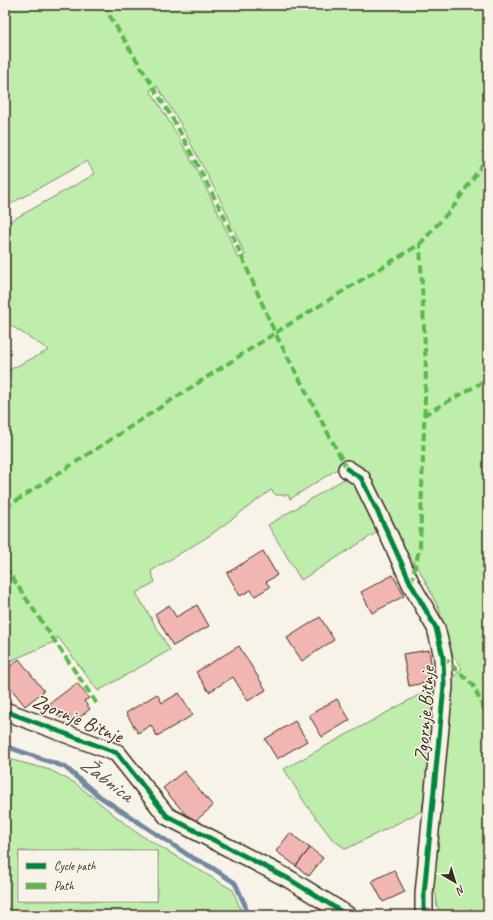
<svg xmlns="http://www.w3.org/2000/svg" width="493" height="920" font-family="Caveat,sans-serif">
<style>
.green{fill:#beedac;stroke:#7c8c65;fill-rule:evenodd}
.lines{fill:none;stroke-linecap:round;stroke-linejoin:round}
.stream{stroke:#73899e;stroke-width:5}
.building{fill:#f1b6b1;stroke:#3b2a1e}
.street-casing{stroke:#3b2a1e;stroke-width:20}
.street{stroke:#f7f3e8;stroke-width:17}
.quiet{stroke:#58b947;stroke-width:4;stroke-dasharray:8 4;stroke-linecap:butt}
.cycleway-casing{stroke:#f7f3e8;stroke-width:8}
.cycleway{stroke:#00873e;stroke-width:5}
.labels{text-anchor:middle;stroke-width:3;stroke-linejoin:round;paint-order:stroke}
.street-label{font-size:20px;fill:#3b2a1e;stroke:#f7f3e8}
.water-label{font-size:21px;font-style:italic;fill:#525254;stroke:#f7f3e8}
</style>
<rect width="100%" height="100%" fill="#f7f3e8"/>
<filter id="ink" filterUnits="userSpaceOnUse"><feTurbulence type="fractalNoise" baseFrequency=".025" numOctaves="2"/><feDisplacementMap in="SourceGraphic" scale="8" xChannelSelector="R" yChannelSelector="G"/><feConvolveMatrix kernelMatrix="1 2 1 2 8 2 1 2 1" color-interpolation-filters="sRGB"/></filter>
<g filter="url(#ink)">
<path class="green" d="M5,5H488V915H444L437,907L436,895L432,883L450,680L462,669L452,654L439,609L422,575L392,529L379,501L339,468L290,499L288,495H276L271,490L209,536L151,571L155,582L136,593L170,650L98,691L58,637L54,642L8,662L5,660V372L49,350L10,325L5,327V224L95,174L87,161L5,207ZM157,86L180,123L223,205L245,255L238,258C214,199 184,144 150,90Z
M344,479L356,480L379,531L301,580L268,525Z
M439,685L436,722L422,811L346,849L332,839L305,803L284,769L415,697Z
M5,758L50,770L75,783L134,831L233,890L241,911L240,915H5ZM19,851H157V901H19Z"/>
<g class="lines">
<path class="stream" d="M5,746L65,767L96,794L191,857L211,867L235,883L245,905L246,915"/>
</g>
<path class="building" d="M263,551L277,575L266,582L270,587L255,596L251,590L240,596L227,573Z
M393,575L404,596L372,613L361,592Z
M169,605L176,617L197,605L209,626L173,646L155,614Z
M320,617L334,640L302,661L287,638Z
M239,646L266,690L248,701L233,677L209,692L196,672Z
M429,650L434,681L409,686L403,654Z
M19,659L44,691L25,706L5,681V671Z
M77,683L89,698L84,701L90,709L74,722L67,713L60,718L49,704Z
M179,693L193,715L157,736L151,725L138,733L126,713L157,694L162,703Z
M337,699L350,720L322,737L309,715Z
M295,721L307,741L277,759L265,739Z
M184,771L213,806L193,823L163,788Z
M290,833L310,848L296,866L276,851Z
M310,848L323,858L309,876L296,866Z
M394,870L405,892L383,902L372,881Z"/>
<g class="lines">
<g class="street-casing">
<path id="street" d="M347,469L361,478L386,529L411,584L436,628L443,657L444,686L424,894V915
M5,711L117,753L167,816L289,879L347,915"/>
</g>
<use href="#street" class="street"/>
<path class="quiet" d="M103,5L177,126L224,216L275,333L420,244L454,206L488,156
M424,415L488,379
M5,508L275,333L347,469
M5,567L97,704
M411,583L420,546L426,369L420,244
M443,657L473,685L488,718"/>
<g class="cycleway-casing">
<path id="cycleway" d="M347,469L361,478L386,529L411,584L436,628L443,657L444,686L424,894V915
M5,711L117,753L167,816L289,879L347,915"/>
</g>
<use href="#cycleway" class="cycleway"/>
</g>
</g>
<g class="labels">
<g class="street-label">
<text transform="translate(424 714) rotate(-86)" y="7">Zgornje Bitnje</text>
<text transform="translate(78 718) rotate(23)" y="7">Zgornje Bitnje</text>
</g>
<g class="water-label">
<text transform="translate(107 779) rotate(37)" y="7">Žabnica</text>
</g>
</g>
<rect width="493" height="920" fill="none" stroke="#f7f3e8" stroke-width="20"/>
<rect x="10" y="10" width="473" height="900" fill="none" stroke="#3b2a1e" stroke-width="1.5" filter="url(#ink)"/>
<rect x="18" y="850" width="140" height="52" fill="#f7f3e8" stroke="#aca397"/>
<rect x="26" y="863" width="20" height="6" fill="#00873e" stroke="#aca397"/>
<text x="54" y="870" font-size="12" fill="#3b2a1e">Cycle path</text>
<rect x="26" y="883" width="20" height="6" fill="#58b947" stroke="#aca397"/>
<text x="54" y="890" font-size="12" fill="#3b2a1e">Path</text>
<g transform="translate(455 882) rotate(142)" stroke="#f7f3e8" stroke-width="3" paint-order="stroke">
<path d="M0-3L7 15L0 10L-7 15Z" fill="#3b2a1e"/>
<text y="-6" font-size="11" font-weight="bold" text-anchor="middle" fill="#3b2a1e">N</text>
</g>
</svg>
